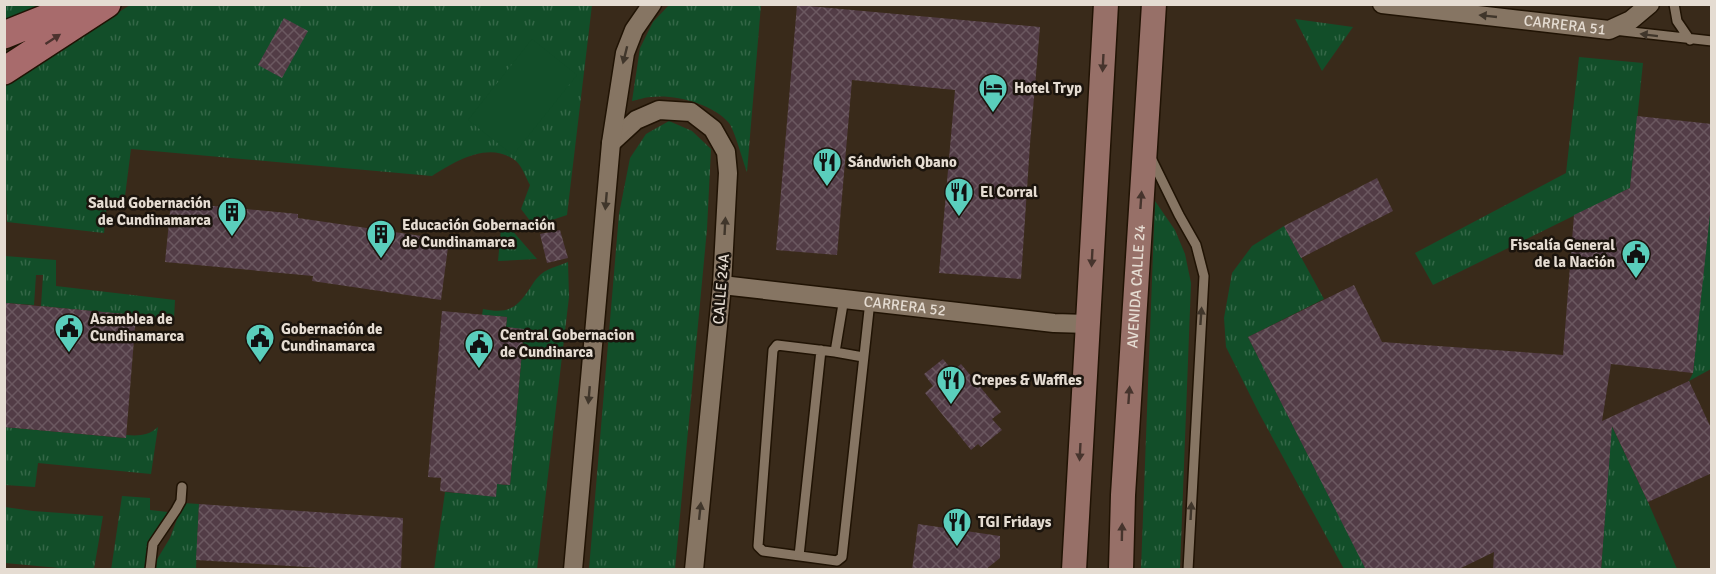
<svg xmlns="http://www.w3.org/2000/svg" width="1716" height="574" font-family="Signika,sans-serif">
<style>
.grass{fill:url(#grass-tufts)}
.pitch{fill:#124e29}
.building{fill:url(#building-cross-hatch)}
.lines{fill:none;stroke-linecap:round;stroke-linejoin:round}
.service-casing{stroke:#201304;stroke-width:12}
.minor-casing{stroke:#201304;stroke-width:21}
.secondary-casing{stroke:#201304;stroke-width:27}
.primary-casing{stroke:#201304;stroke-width:30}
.service{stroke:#867563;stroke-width:9}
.minor{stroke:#867563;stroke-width:18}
.secondary{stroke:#977068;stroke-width:24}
.primary{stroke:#a86b6c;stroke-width:27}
.oneway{fill:#40362b}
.oneway2{fill:#4c322e}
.oneway3{fill:#46342d}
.labels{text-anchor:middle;stroke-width:5;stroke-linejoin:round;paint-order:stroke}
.street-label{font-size:15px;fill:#e5dcd2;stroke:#1b140d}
.poi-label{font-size:15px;font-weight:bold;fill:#e5dcd2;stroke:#1b140d;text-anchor:start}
</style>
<defs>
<pattern id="grass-tufts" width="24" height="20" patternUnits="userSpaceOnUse" patternTransform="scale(1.5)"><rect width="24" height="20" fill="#124e29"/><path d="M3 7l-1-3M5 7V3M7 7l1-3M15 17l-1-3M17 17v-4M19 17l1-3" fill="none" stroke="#346747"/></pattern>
<pattern id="building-cross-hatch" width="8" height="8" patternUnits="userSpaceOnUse" patternTransform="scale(1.5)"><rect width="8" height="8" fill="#523c46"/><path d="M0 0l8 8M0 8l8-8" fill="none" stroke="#6b5860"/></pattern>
</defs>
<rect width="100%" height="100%" fill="#392a1a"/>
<path class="grass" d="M5,4H39V5L5,20Z
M130,5H592L567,215L534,226L521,209L530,185C526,178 522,166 516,161C490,140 455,161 432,176L131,149L124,204L107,203L104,233L7,222L6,191L4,190V86Z
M669,5H761L747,172C743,162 735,131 729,123C713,104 675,94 651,97C645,97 638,100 632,101L640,48L653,22Z
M1295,19L1353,27L1322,71Z
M1579,57L1643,63L1630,188L1433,285L1415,253L1566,173Z
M669,121L692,131L711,149L707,229L675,569H589L619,214L630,158L646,134Z
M1711,195V369L1689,381L1693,373Z
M1155,201L1175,230L1185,254L1191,283L1180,569H1141Z
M502,219L537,259L498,261Z
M1284,226L1324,299L1248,337L1366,569H1344L1259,413L1226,347L1224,318L1232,273L1252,246Z
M5,256L56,260V286L175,300L174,319L41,306L43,275H36L34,305L7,303L5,325Z
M568,262L569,297L537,569L434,570L445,492L495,496L497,484L510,485L524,330L506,327L507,317L482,315L483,309C508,314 516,309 530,288C532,285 535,280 538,277C545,269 558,266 568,262Z
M1608,418L1648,502L1677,569L1601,570L1611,431Z
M4,427L125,438L126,435C138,436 148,436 158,427L151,474L38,463L35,487L5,485Z
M122,496L150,498V510L168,512L160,535L146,559V569L111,570Z
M183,503L199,504L196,569L156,570V561L170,538Z
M5,507L33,511L103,516L94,569H70L5,563Z"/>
<path class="pitch" d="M532,39L577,75L513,155L468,120Z"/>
<path class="building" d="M797,5L1040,27L1030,144L1021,279L939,273L955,90L852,80L837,255L776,250Z
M284,18L308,31L282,78L258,65Z
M1637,116L1712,124V195L1693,373L1611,364L1602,421L1689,381L1712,430V473L1648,502L1612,426L1601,570H1493L1494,552L1457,570H1366L1248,337L1354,285L1382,342L1563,355L1574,215L1630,188Z
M1377,178L1393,211L1301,258L1284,226Z
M171,202L298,214V218L449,240L441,300L312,281L313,276L165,262Z
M560,230L568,258L547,263L540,234Z
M6,303L136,315L126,438L4,427V325Z
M442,311L507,317L506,327L524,329L510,485L497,484L496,497L440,491L441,478L428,477Z
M943,359L953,371L961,364L1001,412L992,419L1002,430L981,447L978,444L971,450L925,393L933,386L924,374Z
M199,504L403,518L401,570H353L196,560Z
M918,524L1000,536V558L985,570H912Z"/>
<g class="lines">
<g class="service-casing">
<path id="service" d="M1674,4L1677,21L1690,40
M1614,30L1712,41
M1151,158L1179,215L1196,245L1204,276L1188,570
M844,298L835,352L777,345L773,350L758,546L763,551L837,561L842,557L870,301
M835,352L863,357
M799,556L821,350
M150,570L153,544L176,510L181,501L182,487"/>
</g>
<g class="minor-casing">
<g id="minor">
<path id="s1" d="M1382,4L1609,30L1631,20L1650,4"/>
<path d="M611,143L636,120L659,110L691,112L713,129L726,152L728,173L722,285L694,570"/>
<path id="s2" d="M722,285L1054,323L1088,324"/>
<path d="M573,570L611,143L625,53L634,30L652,4"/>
</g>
</g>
<g class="secondary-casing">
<g id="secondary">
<path d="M1074,570L1106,4"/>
<path id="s3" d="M1121,570L1123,495L1154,4"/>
</g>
</g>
<g class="primary-casing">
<path id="primary" d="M4,35L81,4
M4,71L107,4"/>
</g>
<use href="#service" class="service"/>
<use href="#minor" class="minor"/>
<use href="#secondary" class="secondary"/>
<use href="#primary" class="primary"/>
</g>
<defs><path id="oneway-solid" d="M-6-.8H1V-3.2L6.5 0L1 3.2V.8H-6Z" transform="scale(1.5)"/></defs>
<g class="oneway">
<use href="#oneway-solid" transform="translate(1488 16) rotate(-174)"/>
<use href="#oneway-solid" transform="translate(1649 35) rotate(-173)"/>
<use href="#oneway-solid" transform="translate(625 55) rotate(104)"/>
<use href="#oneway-solid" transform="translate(606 201) rotate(95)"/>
<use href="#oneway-solid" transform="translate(725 226) rotate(-87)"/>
<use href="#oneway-solid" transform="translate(1201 316) rotate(-86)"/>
<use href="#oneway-solid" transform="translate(589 395) rotate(95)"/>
<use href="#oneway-solid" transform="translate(700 511) rotate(-84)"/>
<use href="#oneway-solid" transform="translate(1191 511) rotate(-87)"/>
</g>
<use class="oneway2" href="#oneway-solid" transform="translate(53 39) rotate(-33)"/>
<g class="oneway3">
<use href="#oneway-solid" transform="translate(1103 63) rotate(93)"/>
<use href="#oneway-solid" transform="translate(1141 200) rotate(-86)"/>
<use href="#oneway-solid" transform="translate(1092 258) rotate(93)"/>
<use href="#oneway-solid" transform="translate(1129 395) rotate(-86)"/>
<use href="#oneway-solid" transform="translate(1080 452) rotate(93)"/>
<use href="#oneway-solid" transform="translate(1122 532) rotate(-89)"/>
</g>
<defs>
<g id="hotel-pin" transform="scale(1.5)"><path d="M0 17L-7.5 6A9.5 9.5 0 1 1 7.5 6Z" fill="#5acebc" stroke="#1b140d"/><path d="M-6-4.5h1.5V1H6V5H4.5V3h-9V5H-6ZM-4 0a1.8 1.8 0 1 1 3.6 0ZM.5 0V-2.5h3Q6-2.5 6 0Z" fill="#111"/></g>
<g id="restaurant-pin" transform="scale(1.5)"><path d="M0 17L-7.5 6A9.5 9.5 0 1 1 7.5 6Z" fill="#5acebc" stroke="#1b140d"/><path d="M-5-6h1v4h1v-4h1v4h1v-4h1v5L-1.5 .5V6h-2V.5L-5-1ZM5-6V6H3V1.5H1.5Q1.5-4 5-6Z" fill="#111"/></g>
<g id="building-pin" transform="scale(1.5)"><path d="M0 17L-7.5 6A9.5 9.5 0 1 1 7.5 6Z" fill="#5acebc" stroke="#1b140d"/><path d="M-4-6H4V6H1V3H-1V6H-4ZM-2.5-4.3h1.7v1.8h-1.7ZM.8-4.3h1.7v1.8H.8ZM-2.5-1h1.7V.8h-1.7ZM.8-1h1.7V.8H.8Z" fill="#111"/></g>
<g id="civic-pin" transform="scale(1.5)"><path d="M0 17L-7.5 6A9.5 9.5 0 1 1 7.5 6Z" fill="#5acebc" stroke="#1b140d"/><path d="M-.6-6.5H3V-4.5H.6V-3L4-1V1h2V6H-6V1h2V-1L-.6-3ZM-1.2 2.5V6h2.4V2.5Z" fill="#111"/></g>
</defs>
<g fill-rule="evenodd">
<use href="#hotel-pin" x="993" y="88"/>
<use href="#restaurant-pin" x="827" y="162"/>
<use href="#restaurant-pin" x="959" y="192"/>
<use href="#building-pin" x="232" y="212"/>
<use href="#building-pin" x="381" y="234"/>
<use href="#civic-pin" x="1636" y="254"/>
<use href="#civic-pin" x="69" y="328"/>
<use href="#civic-pin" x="260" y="338"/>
<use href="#civic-pin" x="479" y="344"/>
<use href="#restaurant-pin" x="951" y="380"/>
<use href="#restaurant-pin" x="957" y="522"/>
</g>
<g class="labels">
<g class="street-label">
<text dy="5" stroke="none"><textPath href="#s1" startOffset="184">CARRERA 51</textPath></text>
<text dy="5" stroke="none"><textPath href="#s3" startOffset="284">AVENIDA CALLE 24</textPath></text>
<text transform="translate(721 289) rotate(-85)" y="5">CALLE 24A</text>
<text dy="5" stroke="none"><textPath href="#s2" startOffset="184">CARRERA 52</textPath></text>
</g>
<g class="poi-label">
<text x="1014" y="93">Hotel Tryp</text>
<text x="848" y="167">Sándwich Qbano</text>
<text x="980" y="197">El Corral</text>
<text x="211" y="208" text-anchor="end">Salud Gobernación<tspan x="211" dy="17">de Cundinamarca</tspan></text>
<text x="402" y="230">Educación Gobernación<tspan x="402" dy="17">de Cundinamarca</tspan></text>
<text x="1615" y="250" text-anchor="end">Fiscalía General<tspan x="1615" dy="17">de la Nación</tspan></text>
<text x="90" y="324">Asamblea de<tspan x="90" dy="17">Cundinamarca</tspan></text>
<text x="281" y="334">Gobernación de<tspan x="281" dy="17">Cundinamarca</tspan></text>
<text x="500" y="340">Central Gobernacion<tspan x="500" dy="17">de Cundinarca</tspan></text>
<text x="972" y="385">Crepes &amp; Waffles</text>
<text x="978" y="527">TGI Fridays</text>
</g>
</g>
<rect width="1716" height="574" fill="none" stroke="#e5dcd2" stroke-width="12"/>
</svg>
